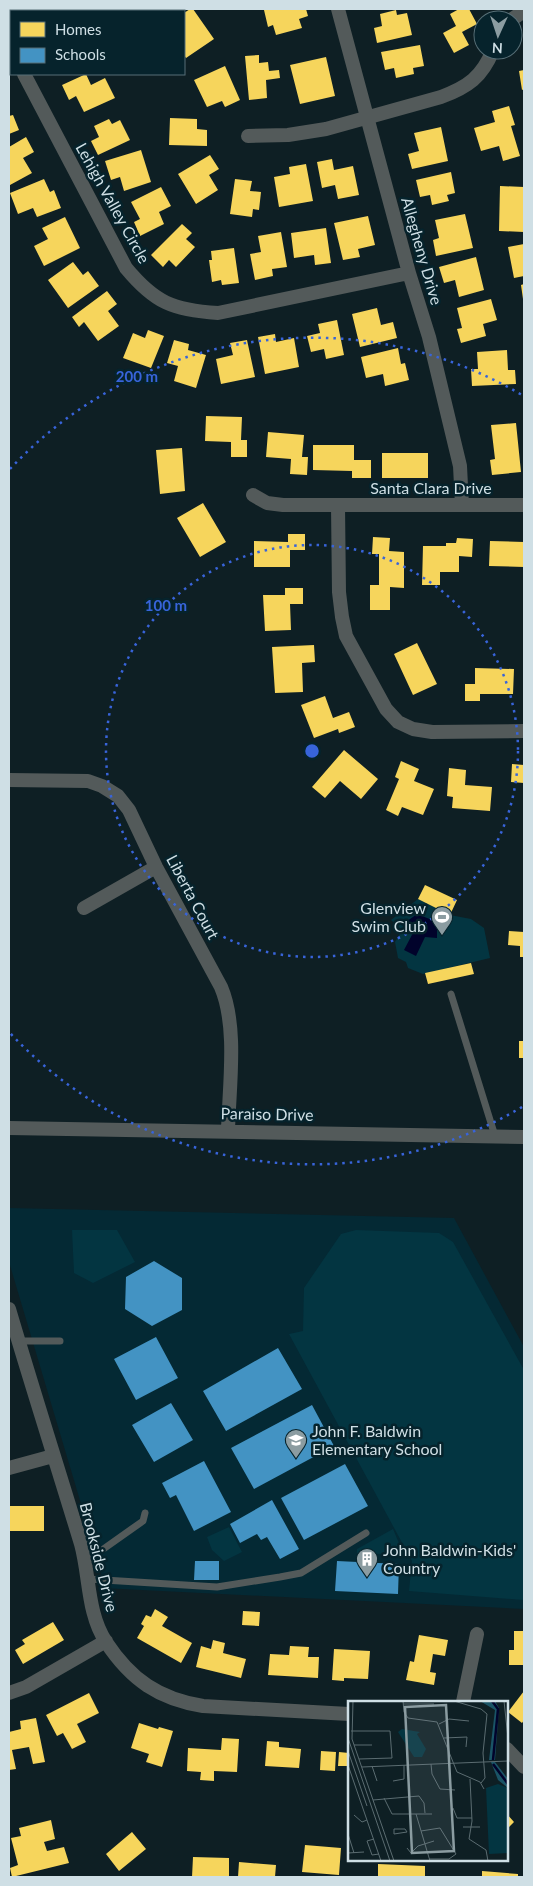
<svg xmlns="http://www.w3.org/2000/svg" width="533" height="1886" font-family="Lato,sans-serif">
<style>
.built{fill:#042934}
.green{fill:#033541}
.water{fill:#01032b}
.homes{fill:#f6d55c}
.schools{fill:#4393c3}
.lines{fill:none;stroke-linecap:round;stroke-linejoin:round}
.service{stroke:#535a5a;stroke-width:7}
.minor{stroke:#535a5a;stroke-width:14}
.ring{fill:none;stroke:#3864da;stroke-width:2.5;stroke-dasharray:2.5 5}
.labels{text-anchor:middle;stroke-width:5;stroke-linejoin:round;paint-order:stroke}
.street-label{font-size:16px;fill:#cfdfe5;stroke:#06232c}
.poi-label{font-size:16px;fill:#cfdfe5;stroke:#06232c;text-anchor:start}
.inset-river{fill:none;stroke:#01032b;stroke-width:2.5}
.inset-road{fill:none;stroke:#5b6c71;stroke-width:1}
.view{fill:#8b9ca1;fill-opacity:0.15;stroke:#8b9ca1;stroke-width:2.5}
.inset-edge{fill:none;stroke:#cfdfe5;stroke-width:2.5}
.centre{fill:#3864da;stroke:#06232c;stroke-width:2.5}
.ring-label{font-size:15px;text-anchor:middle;font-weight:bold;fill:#3864da;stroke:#06232c;stroke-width:5;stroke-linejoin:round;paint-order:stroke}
</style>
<rect width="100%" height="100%" fill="#0e1f24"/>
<path class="built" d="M9,1208L454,1218L524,1347V1609L102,1588L101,1571L9,1262Z"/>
<path class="green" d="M418,899L450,915L471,919L484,928L490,958L423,974L408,968L406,962L398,958L395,942L402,930L391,920Z
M72,1230H117L135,1262L93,1283L74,1273Z
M356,1230L439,1233L453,1242L524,1370V1600L409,1591L412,1561L289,1334L303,1331L304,1288L341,1234Z
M229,1527L242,1552L224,1561L212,1550L207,1537Z
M393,1529L404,1555L357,1553V1549Z"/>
<path class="water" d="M417,914L432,920L437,924V938L425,937L416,956L404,950L414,931L406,922Z"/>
<path class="homes" d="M30,9H66L67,11H31Z
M94,9H122L115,11H95Z
M190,9H193L214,39L186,58L184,55V13Z
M271,9H306L308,16L299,19L302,28L276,35L273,25L268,27L264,10Z
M459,9H469L477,24L462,32L469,45L454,53L443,33L456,26L450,14Z
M396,10L397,15L407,13L412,35L377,43L374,28L382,26L380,14Z
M420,45L424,66L413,68L414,74L396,78L394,68L385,70L381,52Z
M259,55V63L268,62L269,71L279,70L280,78L266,80L267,98L249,100L245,56Z
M326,57L335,96L300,104L290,65Z
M225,66L240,100L225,107L222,101L207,107L194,80Z
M524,70V89L522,90L519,71Z
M86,74L91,85L105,78L115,98L84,112L76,96L69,100L62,85Z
M509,106L515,125L511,126L520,156L503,161L499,146L481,151L474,128L495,122L492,111Z
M13,115L19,130L9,134V116Z
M170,118L197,119V129L207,130V146L169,145Z
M109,119L112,124L120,120L130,140L98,155L91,141L99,137L94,126Z
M441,127L448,161L412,169L408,154L419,151L414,133Z
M26,137L34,152L23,158L32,173L10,185L9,147Z
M141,150L151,182L124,191L120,177L111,180L105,161Z
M210,155L219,169L209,175L218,190L196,204L178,174Z
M332,159L334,170L353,166L359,195L338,199L335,185L322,188L317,162Z
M306,164L313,201L279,207L274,177L290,174L289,167Z
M451,172L455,193L447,195L449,201L432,205L430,195L420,197L416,180Z
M44,179L50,192L54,190L61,208L37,217L33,208L18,214L10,193Z
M235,179L252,181L250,191L261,192L259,210L253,209L252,217L230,214Z
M500,186L524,187V232L499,231Z
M161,187L171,206L159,212L164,224L140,236L134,222L140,219L131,202Z
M465,214L473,248L436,256L433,240L439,238L435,220Z
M368,216L375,245L358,249L360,257L343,260L334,223Z
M65,217L80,248L44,266L34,246L48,239L42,228Z
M182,224L192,233L186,239L195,247L176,267L169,260L163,267L151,255Z
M326,228L331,263L315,265L314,255L294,258L291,233Z
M281,232L287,267L272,269L273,276L255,280L250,254L261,252L258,236Z
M524,244V276L514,278L508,247Z
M234,248L239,283L222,285L221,280L212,282L209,260H212L211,251Z
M476,257L484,290L459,297L455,280L444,283L439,267Z
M73,262L83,275L88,271L99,286L68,308L48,280Z
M524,284V299H523L521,285Z
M107,291L117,304L108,311L119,326L98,341L84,322L79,327L72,317Z
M491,299L497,320L483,324L486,336L461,343L457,329L462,328L457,308Z
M377,308L381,325L393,322L397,338L360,347L352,314Z
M337,320L344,355L326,359L324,349L311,352L307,336L320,333L318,324Z
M148,330L164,336L151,368L123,358L133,333L145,338Z
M275,334L276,342L294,338L299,367L265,374L258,337Z
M174,340L189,344L188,350L206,355L196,388L174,381L178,366L167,363Z
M247,340L255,377L221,384L216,359L233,355L230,343Z
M398,348L401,364L405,363L409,380L385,386L383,374L366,378L361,357Z
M507,350L508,370H515L516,384L472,386L471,369H478L477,352Z
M206,416L242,417L241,440H247V457H231V442L205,441Z
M516,423L521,472L492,475L490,460L495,459L491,425Z
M268,432L304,435L302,457H308L307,475L290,474L291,459L266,457Z
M313,445H354V460H371V478H352V471L313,470Z
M182,448L185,491L160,494L156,450Z
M382,453H428V478H382Z
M203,503L226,542L200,557L177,518Z
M288,534H305V550H290V567H254V541L288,542Z
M373,537L390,538L389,551L404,552V588L390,587V610H370V585H379V554H372Z
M457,538L473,539L472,557L459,556V572H440V585H422L423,546H446V543H456Z
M490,541L524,542V567L489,566Z
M285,588H303V604H290L291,630L265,631L263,595H285Z
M417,643L437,684L413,695L394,654Z
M314,645L315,662L302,663L303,692L275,693L272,647Z
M475,668L514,669L513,694H480V701H465V684H475Z
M325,696L333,718L349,712L355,727L339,733L338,729L314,738L301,705Z
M344,750L378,779L361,799L340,781L325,798L312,787Z
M401,761L419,769L414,781L434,789L423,815L402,807L398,816L386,810L399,779L395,777Z
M512,764L524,765V783L511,782Z
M449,768L466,770L465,785L492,787L490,811L452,808L453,797L447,796Z
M425,885L457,900L450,915L418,899Z
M509,931L524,932V957H520V946L508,945Z
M471,963L474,974L428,984L425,973Z
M519,1041H524V1058H519Z
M9,1506H44V1531H9Z
M155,1609L168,1617L162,1626L192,1643L181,1663L137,1638L144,1626L141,1624L146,1615L151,1617Z
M243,1611L260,1612L259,1626L242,1625Z
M53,1622L64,1640L23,1664L15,1650L25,1644L22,1640Z
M514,1631H524V1665H509V1650H514Z
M419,1635L448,1640L445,1656L433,1654L430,1672L436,1673L434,1685L406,1680L410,1661L414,1662Z
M213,1640L225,1643L223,1653L246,1659L241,1678L196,1667L201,1646L211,1649Z
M290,1646L309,1647L308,1657H319L318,1678L268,1675L270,1654L289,1655Z
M334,1649L370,1651L368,1679L344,1678V1681L332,1680Z
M524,1691V1720L522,1723L508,1712Z
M89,1693L99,1713L77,1724L86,1742L72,1749L63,1733L57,1736L46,1715Z
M36,1718L45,1762L33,1764L29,1747L12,1750L16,1769L9,1770V1732L21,1729L20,1721Z
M139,1723L158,1729L159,1727L173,1731L162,1767L146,1762L149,1754L131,1748Z
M222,1738L239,1739L237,1772L214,1771V1781L200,1780L201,1772L187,1771L188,1748L221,1750Z
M267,1741L279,1742V1747L301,1749L299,1768L265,1766Z
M321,1751L336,1752L335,1771L320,1770Z
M339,1752L349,1753V1766H338Z
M507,1814L514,1822L507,1829Z
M51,1820L55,1839L44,1842L47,1851L64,1847L69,1863L12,1877L10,1868L18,1865L11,1838L21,1836L19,1828Z
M132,1832L146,1849L119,1871L106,1854Z
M305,1845L341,1848L339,1875L302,1872Z
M193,1857L229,1858V1877H192Z
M239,1862L276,1865L275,1877H238Z
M378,1864L425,1866V1877H378Z
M482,1871L518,1874V1877H482Z"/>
<path class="schools" d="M154,1261L182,1278V1310L152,1326L125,1309L126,1277Z
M156,1337L178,1378L136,1400L114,1359Z
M278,1348L302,1389L226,1431L203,1391Z
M171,1403L193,1440L154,1462L132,1425Z
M312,1405L334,1446L254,1489L231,1448Z
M204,1461L231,1512L194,1531L176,1495L170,1498L162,1483Z
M345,1464L368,1506L304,1540L281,1498Z
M272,1500L299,1549L280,1559L267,1537L261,1540L257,1534L240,1543L230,1524Z
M195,1561H219V1580H194Z
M337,1561L399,1564L398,1594L335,1591Z"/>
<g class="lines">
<path class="service" d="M451,994L495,1136
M18,1341H60
M85,1562L143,1521L145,1513
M88,1579L217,1587L280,1577L301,1573L366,1533"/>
<path class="minor" d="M338,9L409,273L429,337L460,466L462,505
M511,20L524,11
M9,45L11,49
M24,74L126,268C155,303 173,310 218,313L409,273
M248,136L288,135L326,129L441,97C468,87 482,77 493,50
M253,495L267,503L283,505H524
M338,506L339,592L342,617L346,636L386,709L398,722L413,729L432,732L524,731
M9,780L88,781L102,786L118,796L129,810L156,867L221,987C238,1027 229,1087 228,1131
M84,908L156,867
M9,1128L524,1137
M9,1309C32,1387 57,1465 81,1544C90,1577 87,1613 106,1642C131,1680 159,1699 203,1706L349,1714
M9,1468L53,1456
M9,1693L26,1687L106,1641
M463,1702L477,1634
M507,1749L524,1767"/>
</g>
<g class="ring">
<circle cx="312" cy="751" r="206"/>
<path d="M522 1107A413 413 0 0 1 10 1033M10 469A413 413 0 0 1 522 395"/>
</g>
<defs>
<g id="stadium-pin" transform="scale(1.125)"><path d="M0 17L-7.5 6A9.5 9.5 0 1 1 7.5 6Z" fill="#8b9ca1" stroke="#06232c"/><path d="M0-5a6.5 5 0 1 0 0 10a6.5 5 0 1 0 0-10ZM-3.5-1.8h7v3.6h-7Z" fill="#fff"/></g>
<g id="school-pin" transform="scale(1.125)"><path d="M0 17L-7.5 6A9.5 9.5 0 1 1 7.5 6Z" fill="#8b9ca1" stroke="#06232c"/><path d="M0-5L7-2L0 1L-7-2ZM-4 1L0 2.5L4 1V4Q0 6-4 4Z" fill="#fff"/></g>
<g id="building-pin" transform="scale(1.125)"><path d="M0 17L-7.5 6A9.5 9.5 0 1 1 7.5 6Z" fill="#8b9ca1" stroke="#06232c"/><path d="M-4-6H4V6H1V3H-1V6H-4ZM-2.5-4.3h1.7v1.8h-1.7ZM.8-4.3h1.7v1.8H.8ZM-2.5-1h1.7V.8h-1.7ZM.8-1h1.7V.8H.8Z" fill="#fff"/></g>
</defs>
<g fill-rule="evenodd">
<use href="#stadium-pin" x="442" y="917"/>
<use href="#school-pin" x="296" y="1440"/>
<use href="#building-pin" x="367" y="1559"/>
</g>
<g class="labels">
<g class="street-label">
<text transform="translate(113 203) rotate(61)" y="6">Lehigh Valley Circle</text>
<text transform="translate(422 251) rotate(74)" y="6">Allegheny Drive</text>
<text x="431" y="494">Santa Clara Drive</text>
<text transform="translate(193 897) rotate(62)" y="6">Liberta Court</text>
<text transform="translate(267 1114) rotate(1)" y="6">Paraiso Drive</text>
<text transform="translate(99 1557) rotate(76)" y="6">Brookside Drive</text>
</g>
<g class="poi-label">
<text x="426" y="914" text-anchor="end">Glenview<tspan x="426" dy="18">Swim Club</tspan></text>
<text x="312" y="1437">John F. Baldwin<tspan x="312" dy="18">Elementary School</tspan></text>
<text x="383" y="1556">John Baldwin-Kids'<tspan x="383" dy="18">Country</tspan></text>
</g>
</g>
<g transform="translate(348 1701)">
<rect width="160" height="160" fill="#0e1f24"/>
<path d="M54,28L72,31L69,33L78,48L74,56H66L50,31ZM150,83L160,87V152L141,153L138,87Z" fill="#033541"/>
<path d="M132,0H147L151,7L147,59H141L147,9ZM143,61H147L160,78V87L150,79Z" fill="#1a5466"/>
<path class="inset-river" d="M144,0L150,8L145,59M145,63L160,83"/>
<path class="inset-road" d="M5,0L4,38L46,160M55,0L56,11L60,17L89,21L109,71L132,81L136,88M106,0L133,8L139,13L135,52L137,77L133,82M156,0L160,37M55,3H86M91,23L101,18L121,20M3,30H42L44,57L11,58M0,37L42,160M96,37L119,36L118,46M6,44H24M0,50L19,105M83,63L84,73L92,88L107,89M0,64L33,160M24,65L29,80M14,66L160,60M122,78L124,120L121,138L138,149L140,160M45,80L56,78V64M36,97L44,113H84M25,99L71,95L76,102L77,112M105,107L109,117H124M68,113L82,160M6,114L14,121L19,119M115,126H132M46,128H57L59,131L46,133ZM73,130L92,127L108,153L101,158H81M0,133L6,152M26,138L19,140L24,154L31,153M59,147L63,152L70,145L86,140M0,152L16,151"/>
<path class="view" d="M98,4L106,150L64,152L57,6Z"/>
<rect width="160" height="160" class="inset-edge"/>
</g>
<circle cx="312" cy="751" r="8" class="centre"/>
<g class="ring-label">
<text x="137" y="382">200 m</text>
<text x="166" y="611">100 m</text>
</g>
<rect width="533" height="1886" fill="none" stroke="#cfdfe5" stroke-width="20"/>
<rect x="10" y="10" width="175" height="65" fill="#06232c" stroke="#566e76"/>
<rect x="20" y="22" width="25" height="15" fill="#f6d55c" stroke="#566e76"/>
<text x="55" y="35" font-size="15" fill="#cfdfe5">Homes</text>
<rect x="20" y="48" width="25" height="15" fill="#4393c3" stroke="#566e76"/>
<text x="55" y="60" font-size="15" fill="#cfdfe5">Schools</text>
<g transform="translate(498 35) rotate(183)"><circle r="24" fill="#06232c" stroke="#566e76"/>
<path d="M0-4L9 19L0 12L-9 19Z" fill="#8b9ca1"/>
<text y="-8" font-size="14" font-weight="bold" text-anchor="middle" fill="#cfdfe5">N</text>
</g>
</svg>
